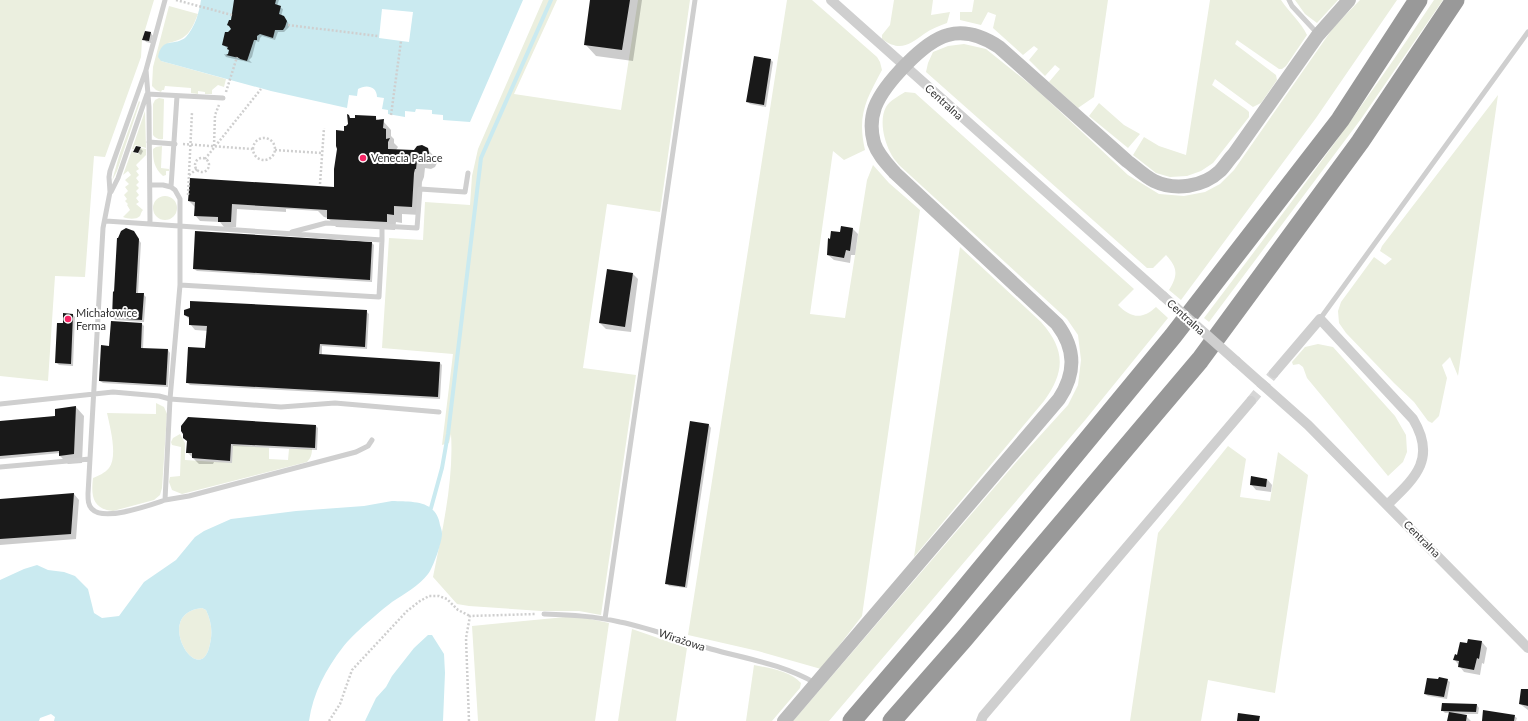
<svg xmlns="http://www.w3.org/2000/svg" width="1528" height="721" font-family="Lato,sans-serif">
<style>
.green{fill:#ebefdf}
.water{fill:#caeaf0;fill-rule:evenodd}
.pier{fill:#fff}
.shadow{fill:#0003}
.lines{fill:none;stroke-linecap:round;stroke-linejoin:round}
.stream{stroke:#caeaf0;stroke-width:4}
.building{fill:#191919}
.street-tunnel{stroke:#d6d6d6;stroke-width:10;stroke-dasharray:10 5;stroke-linecap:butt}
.path{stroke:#cfcfcf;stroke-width:2.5;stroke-dasharray:2 2;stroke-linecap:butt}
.lane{stroke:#cfcfcf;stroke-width:5}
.street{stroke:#cfcfcf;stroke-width:10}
.secondary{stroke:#bcbcbc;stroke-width:14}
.highway{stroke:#999;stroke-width:19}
.street-bridge{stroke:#cfcfcf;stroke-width:10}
.poi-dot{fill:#f62665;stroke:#fff;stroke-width:1.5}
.labels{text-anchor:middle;stroke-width:4;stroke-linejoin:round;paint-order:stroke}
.street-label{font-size:11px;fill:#323232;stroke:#fff}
.poi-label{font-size:11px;fill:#323232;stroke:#fff;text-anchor:start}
</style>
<rect width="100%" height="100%" fill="#fff"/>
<path class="green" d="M0,0H154L142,40L141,57L105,157L94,156L85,277L55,276L48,381L0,376Z
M543,0H557L514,94L621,110L638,0H690L660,212L607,204L583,368L636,375L601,615L579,611H541L469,606L457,604L433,577C442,532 454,480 451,434L449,443L442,445L453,354L382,348L389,238L423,240L425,202L470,205L472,176L478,149Z
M787,0H812L877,57L880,62L882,70C866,100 857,115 865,150L844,160L833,151L810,314L845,318L867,180L873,165L889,183L920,210L862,616L821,669L758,651L688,635Z
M894,0H933L931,15L950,12L947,23C939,26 931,29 924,34C909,45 900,52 882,39V35L890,25Z
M974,0H1108L1094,97L1078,108L1049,82L1060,69L1055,65L1045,76L1029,60L1038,49L1034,46L1023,55L993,28L996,15L988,12L981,25L960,20V12H972Z
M1210,0H1281C1289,12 1301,22 1307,35L1286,66L1282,69H1279L1237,40L1235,44L1276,75L1277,80L1261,103L1253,107L1215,79L1212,85L1247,110L1249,112V117L1213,163L1201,171L1187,176L1170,177L1156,173L1133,155L1144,137L1159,146L1186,155Z
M1295,0H1338L1317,23L1305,14Z
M1360,0H1397L1316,118L1181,300L1169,290C1178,275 1178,268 1166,255L1153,268H1147L926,72L928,63L933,52L948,46L964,44L986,49L1037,90L1128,175L1159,194L1184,196L1205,192L1220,184L1234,170L1333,28Z
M1434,0H1443L1361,119L1209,322L1204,318C1283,214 1362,109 1434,0Z
M169,6L198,14C191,31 188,39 168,43L161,61L226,79L224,87L218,85L212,90V94H205V92L198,91V94L191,93V88L165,86L164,90H162L161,92L156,90L152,86L153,67Z
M905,92L915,93L1134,289L1118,305C1131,318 1142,320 1156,307L1168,318L1086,419L829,721H793L1018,460L1068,405L1078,385L1081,360L1078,335L1067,319L899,165C896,161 892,157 890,152C884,140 879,120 886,107C890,100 899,96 905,92Z
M1498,95L1458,376L1450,357L1442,365L1447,378L1439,416L1432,423L1428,421L1414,402L1394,383L1346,333L1339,323L1338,311L1341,302L1374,257L1385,265L1392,259L1380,251L1382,246Z
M159,98L164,99L163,139C159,140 155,138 153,135V104L155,100Z
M139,101L140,102L117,171L112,181L119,156Z
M1099,103L1124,125L1140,134L1128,148L1089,116Z
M145,111L146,148L135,145L134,149H132Z
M162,146L161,168L169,169V171H166V175L163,176C154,168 153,160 153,149L156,147Z
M141,148L146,149V155L136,165L139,169L136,171L139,175L136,178L139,182L136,185L139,188L136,191L139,195L136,198L139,202L136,204L143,210C141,212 141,214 140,216C136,220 128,219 123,217L130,210L127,205L128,204L125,201L127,199L124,195L128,191L125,187L129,184L125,180L131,175L128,171L123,175L132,150L133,152L138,154Z
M153 208a12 12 0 1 1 24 0a12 12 0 1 1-24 0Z
M960,247L1041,322C1066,350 1065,372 1044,401L914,557Z
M1318,344L1333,347L1395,416L1406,435L1407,452L1403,462L1388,476L1307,378L1303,367L1299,364L1293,365L1292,362L1305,347Z
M156,403L164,407L167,414L162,488L160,495L154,500L113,511C92,509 91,495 93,478C98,476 105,473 109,468C118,456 110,427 107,413L156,414Z
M180,434L185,443V460L232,463L233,445L269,448V459L288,460L289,449H312C312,455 310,459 307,462L182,494L172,490L169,482L170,477L180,476L181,447L172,445L171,442L173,438Z
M1228,446L1246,459L1240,497L1270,501L1278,452L1308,475L1275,693L1208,680L1201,721H1130L1158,533Z
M202,608L206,610C212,623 213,634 209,648C198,688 152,613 202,608Z
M576,616L609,623L595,721H478L472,626Z
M632,629L687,648L676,721H618Z
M754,665C769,668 790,671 801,683L800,688L772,721H746Z"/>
<path class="water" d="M201,0H523L470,122L443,120V115L432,114V110L416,109L415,112L405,111V117L388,114V110L382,109L384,98L377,97C377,86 366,84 358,89L357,96L349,95L347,108L271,91L161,61L158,57C162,36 175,47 186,37C195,27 199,13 201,0Z
M392,501C411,502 436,499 440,525C441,528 442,531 442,534C442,542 433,568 428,574C419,586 404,594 392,602C378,613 353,634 343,647C326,669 313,693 309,721H54L55,717L51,714L40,718L39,721H0V580L24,569L37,565L48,570L64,572L75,576L88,589L94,613L102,618L119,616L144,582L176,560L195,537L204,531L231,519L296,511L364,506ZM202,608L206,610C212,623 213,634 209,648C198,688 152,613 202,608Z
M428,635H432L444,654L445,673L443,721H365L376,698L386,687L392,676L414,648Z"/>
<path class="pier" d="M382,9L413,12L409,42L379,38Z"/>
<path class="shadow" d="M235,0H279L277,6L283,9L281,17L288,22L289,27L284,32H278L275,40L262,36L260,38L259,42L256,41L252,57L249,60L252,63L226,57L224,54L229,55L230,50L223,45L228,34L232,30Z
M591,0H642L633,61L596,56L585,44Z
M146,32L151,33L153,36L151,43L146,42L144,39Z
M771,60L773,62L766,107L750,104L748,102Z
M375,117L379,121H383L391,130V136L394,139V143L398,147L396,150L414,151L428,150L437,159V163L435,167L431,169L425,168L424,177L422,182L420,215L402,214V223L396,222L395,230L336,227L328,218L324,217L318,211L286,209V212L237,209L236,227H224L220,222L200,221L195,215V207L189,201L335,188L345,132Z
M140,148L143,151L141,155L135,151Z
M853,229L858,234L855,255H851L850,263L834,260L828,255L841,233Z
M135,234L141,243L138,294H143L146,297L144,322L115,320L113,317Z
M372,243L374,245L372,282L197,271L194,269Z
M633,274L638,279L631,332L606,329L600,323Z
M366,311L369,314L367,349L322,346V356L440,363L442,365L440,399L190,385L187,382L206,349L208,331L195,330L190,324V320L185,315Z
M73,315L75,317L73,366L59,365L56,362L64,324Z
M142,324L144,326L143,349L168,350L170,353L168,387L103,383L100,381L110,347Z
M76,407L84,416L82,463L68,464L60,456V453L0,459V422L56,417Z
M691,422L709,425L711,428L687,588L669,586L667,583Z
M316,426L318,428L317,450L233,446L232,463L214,462L213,464H199L187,452Z
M1267,479L1272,485L1271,492L1256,490L1251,484Z
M74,494L79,500L76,539L0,545V500Z
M1482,642L1487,648L1484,664L1482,663L1480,675L1464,672L1454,659L1467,644Z
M1447,680L1450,682L1447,699L1428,696L1425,694Z
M1528,690V710L1520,704Z
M1477,705L1479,708L1478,714H1461V715L1466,716L1471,721H1448L1449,713H1445L1442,710Z
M1514,716L1517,718L1516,721H1483Z"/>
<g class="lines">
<path class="stream" d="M431,508L442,468L448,434L481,158L551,0"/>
</g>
<path class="building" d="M234,0H276L275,4L281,6L279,14L284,16L287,21L285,27L283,30H275L273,38L260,34L257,36V40H254L247,61L240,59L239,58L226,55L228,54L229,50L227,49L228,47L222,45L225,32H228L231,29L229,26L227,25L229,20H231Z
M590,0H630L622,50L584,45Z
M145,31L151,32L149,41L142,40Z
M754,56L771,59L764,105L746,102Z
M347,114L349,115L350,118H355V115L376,116V120L384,119L383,128L386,129V139L390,138L388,142V149L414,150L417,146L422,145L428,148L429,153L428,158L424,160H417L416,169H415L414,173L412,207L394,206V215L387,214V222L327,219V210L232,204L231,222H218V217L194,216L195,202L188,201L190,178L334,187V169L337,149L336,146V130L344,131V126H346L348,124Z
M136,146L141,147L138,153L133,152Z
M841,226L853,228L850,251L846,250L844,258L827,255L828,238L830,239L831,231L840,232Z
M126,228L134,231L139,239L136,293H144L142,320L112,318L113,291L114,292L117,238H118L121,231Z
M195,231L372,242L370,280L193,269Z
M607,269L633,273L625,327L599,323Z
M190,301L367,310L365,347L320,344L319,354L440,362L438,397L186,383L188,347L205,348L207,326L189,325V317L184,315V310L190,308Z
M63,313L73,314L71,364L55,363L57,323H63Z
M111,321L142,323L141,348L168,349L166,385L99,381L101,345L109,346Z
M76,406L74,454L59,456V451L0,456V421L55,416V409Z
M188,417L316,425L315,448L231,444L230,461L192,458V453H186L187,441L183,438V434L181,431V426Z
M690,421L709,424L685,587L665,584Z
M1251,476L1267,479L1266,487L1250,485Z
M74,493L71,534L0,539V499Z
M1468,639L1482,641L1479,659L1477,658L1474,670L1458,667L1459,661L1453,660L1455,654L1457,655L1460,642L1467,643Z
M1439,677L1448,679L1444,697L1424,694L1427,678L1438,679Z
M1521,689H1528V706L1519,704Z
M1442,703L1477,704L1476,712L1441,711Z
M1483,710L1515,715L1514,721H1482Z
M1449,712L1467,715L1466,721H1447Z
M1238,713L1260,716L1259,721H1237Z"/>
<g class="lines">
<path class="street-tunnel" d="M1251,401L1274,373"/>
<path class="path" d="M176,0L232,15
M288,25L378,36
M226,92L237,57
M391,115L401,41
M253 149a11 11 0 1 1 22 0a11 11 0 1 1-22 0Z
M183,144L252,149
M214,146L215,115L219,105
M275,150L322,153
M195 165a7 7 0 1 1 14 0a7 7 0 1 1-14 0Z
M205,159L261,89
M189,175L197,169
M320,184L324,128
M188,195L192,112
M329,721L340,704L352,670L407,611L420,601L429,596H439L447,599L458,610L470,616
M469,721L466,638L470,616L536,614"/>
<path class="lane" d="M1289,0L1292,6L1318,34
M146,70L110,171L109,177L110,192L103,228L88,494C88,500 88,505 92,509C104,522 150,505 165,500L170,399L180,285V199L175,190L171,187
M149,142L175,144
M150,185H163L171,187L177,96
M111,192L118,178L147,94L223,98
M106,221L382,240L379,297L180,285
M150,223L149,107L146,70L165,0
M292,232L326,223L382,226
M382,240V226L417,228L420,189L465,192L468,173
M1320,319L1528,32
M0,404L113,392L159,396L170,399L281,407L335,403L439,412
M0,467L90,459
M165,500L189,496L356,452L368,446L372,440
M544,614C570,615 595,616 620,622C651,628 680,640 711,649C747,659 782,664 815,683
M605,619L695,0"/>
<path class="street" d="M831,0L1163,296
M1236,361L1308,425L1528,648
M1274,373L1320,319L1413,419C1437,459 1415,478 1387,505
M981,721L983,716L1251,401"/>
<path class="secondary" d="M784,721L1059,399C1076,373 1076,349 1057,324L895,173C887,164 878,155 874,143C871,132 871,118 875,107C884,84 924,41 948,35C966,30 984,37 999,47L1127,161C1135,167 1144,176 1154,181C1175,191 1203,187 1220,171C1225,166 1229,159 1234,154L1318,35L1349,0"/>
<path class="highway" d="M852,721L942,616L1173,336L1340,120L1418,0
M892,721L964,639L1200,360L1360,142L1455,0"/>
<path class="street-bridge" d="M1163,296L1236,361"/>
</g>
<g class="poi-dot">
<circle cx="363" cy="158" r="4"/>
<circle cx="68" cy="319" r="4"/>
</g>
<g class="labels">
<g class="street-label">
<text transform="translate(944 102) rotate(42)" y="4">Centralna</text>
<text transform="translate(1186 317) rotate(42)" y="4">Centralna</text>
<text transform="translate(1422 539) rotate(45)" y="4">Centralna</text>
<text transform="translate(682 640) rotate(18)" y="4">Wirażowa</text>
</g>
<g class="poi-label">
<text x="371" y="162">Venecia Palace</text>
<text x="76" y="317">Michałowice<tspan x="76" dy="13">Ferma</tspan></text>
</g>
</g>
</svg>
